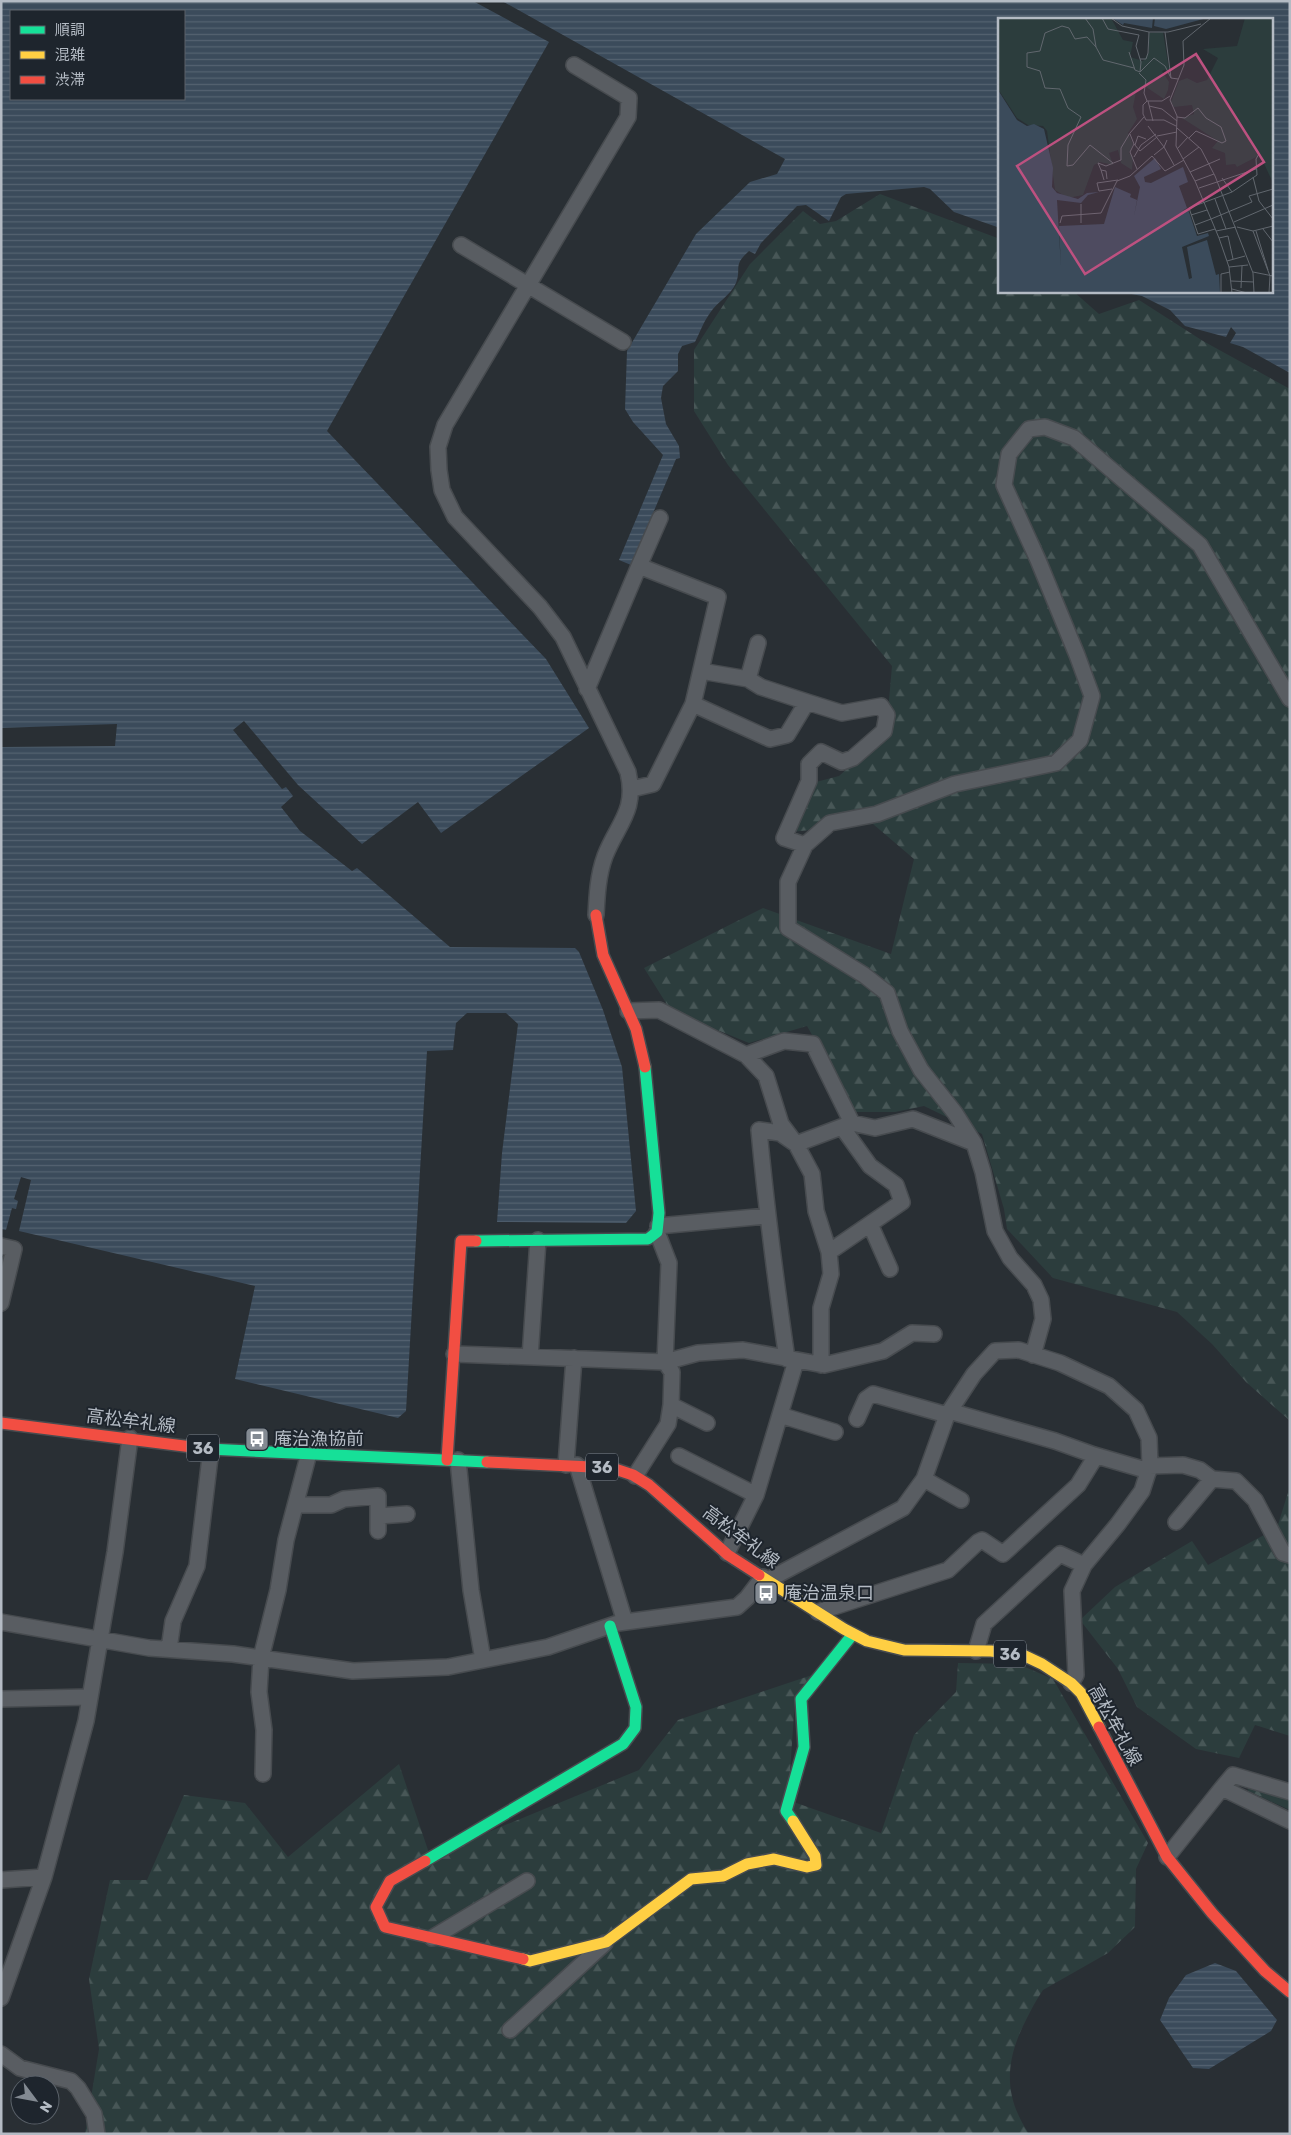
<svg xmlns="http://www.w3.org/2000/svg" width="1291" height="2135" font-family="Rubik,'Noto Sans JP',sans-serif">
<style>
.forest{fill:url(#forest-firs)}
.water{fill:url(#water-rules);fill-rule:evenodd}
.pier{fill:#292f34}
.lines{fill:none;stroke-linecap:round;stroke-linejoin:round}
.street-casing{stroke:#474b4f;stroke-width:18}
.fast-casing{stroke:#474b4f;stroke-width:14}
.slow-casing{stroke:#474b4f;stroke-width:14}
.jam-casing{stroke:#474b4f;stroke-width:14}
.street{stroke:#595d62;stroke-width:15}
.fast{stroke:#16e098;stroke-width:11}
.slow{stroke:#ffcf43;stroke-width:11}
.jam{stroke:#f24e42;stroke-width:11}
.labels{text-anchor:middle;stroke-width:4;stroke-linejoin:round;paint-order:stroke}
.shield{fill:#1e252d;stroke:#878e97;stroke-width:1}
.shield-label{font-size:16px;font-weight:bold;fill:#b4bbc4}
.street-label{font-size:18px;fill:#b4bbc4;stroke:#1e252d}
.poi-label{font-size:18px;fill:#b4bbc4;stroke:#1e252d;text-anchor:start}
.inset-road{fill:none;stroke:#61676e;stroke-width:1}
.view{fill:#bd5180;fill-opacity:0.15;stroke:#bd5180;stroke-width:2.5}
.inset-edge{fill:none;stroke:#b4bbc4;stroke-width:2.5}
</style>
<defs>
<pattern id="forest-firs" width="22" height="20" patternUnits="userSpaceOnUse" patternTransform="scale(1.25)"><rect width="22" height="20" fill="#2c3d3d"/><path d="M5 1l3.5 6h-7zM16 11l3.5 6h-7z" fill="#485757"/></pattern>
<pattern id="water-rules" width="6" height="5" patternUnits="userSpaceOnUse" patternTransform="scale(1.25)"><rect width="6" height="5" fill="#3b4b5b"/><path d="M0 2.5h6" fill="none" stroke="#556371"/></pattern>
</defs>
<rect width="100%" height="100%" fill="#292f34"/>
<path class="forest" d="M880,194L1000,239V291H1073L1099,314L1139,300L1203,341L1290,389V1425L1289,1420L1246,1382L1212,1344L1177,1312L1053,1278L1007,1229L1004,1209L982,1134L924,1106L895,1112H856L807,1026L749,1043L671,1011L644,968L763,908L891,954L914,859L873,824L790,832L812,783L839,776L886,734L892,666L728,465L694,411V350L750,264L803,211L820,224L836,221Z
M1290,1486V1736L1255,1725L1239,1758L1196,1749L1137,1707L1118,1669L1080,1620L1115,1587L1192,1541L1208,1565L1277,1528Z
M958,1663L1018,1664L1053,1679L1148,1843L1136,1869L1135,1927L1108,1953L1043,1990C1036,2000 1031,2010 1026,2020C1005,2061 1003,2095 1029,2134H85L99,2049L89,1979L110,1880H147L184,1795L245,1803L288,1857L399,1764L430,1856L639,1770L678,1720L815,1674L795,1700L788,1800L881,1833L914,1735L956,1692Z
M1249,1782L1290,1797V1810L1248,1791Z"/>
<path class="water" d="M1,1H473L549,42L327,431L546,659L589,728L441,833L418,802L362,844L298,785L244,721L233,730L282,789L286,787L293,796L281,807L300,831L352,871L357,868L450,947L575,948L579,952L603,1010L622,1067L636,1211L626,1223L497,1222L502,1153L518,1024L506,1013H467L456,1023L453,1050L427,1051L406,1411L398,1418L235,1379L255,1286L19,1231L31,1180L21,1177L14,1199L18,1201L16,1209L12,1208L6,1230L1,1229ZM11,11H184V99H11Z
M502,1H1290V373L1243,347L1230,343L1236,333L1231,327L1226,337L1185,326L1170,310L1142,296L1116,291H1272V19H1000V228L954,212L930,189L924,187L846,194L841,197L829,221L806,205L797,206L761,243L755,254L749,251C732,266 742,268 736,283C731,295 717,302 710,313C704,321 700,332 695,342L682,346L678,354V371L663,386L661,398L666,424L679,446L680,458L676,459L631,565L619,560L663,455L633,422L625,409L627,351L696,234L750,182L777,174L785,159Z
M1215,1963L1236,1971L1277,2020L1271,2031L1209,2069L1193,2068L1160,2020L1169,1998L1186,1975Z"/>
<path class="pier" d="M117,724L115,746L1,747V728Z"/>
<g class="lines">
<g class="street-casing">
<path id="street" d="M574,65L629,98L628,117L445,425L438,447L439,470L442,490L455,517L540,607L563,637L628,772C637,811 618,823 605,856C598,875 597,895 596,915
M461,245L623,342
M639,566L660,518
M748,679L758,643
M587,689L639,566L718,597L693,704L653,784L632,789
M807,702L842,713L881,706L887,715L884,731L853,758L842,762L821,752L809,764V781L784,838L805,845L788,882V928L864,975L887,993L900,1031L921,1070L955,1113L974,1143L983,1172L995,1231L1010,1258L1034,1285L1041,1300L1043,1319L1033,1355
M693,704L770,739L787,735L807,702L761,687L748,679L701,671
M805,845L830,823L877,814L955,784L1056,763L1080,740L1092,696L1077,655L1038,560L1004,485L1009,454L1029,429L1045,427L1074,438L1200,545L1290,699
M628,1011L659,1010L746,1055L784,1041L813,1044L852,1123L875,1128L913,1119L974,1143
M746,1055L766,1076L781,1124L796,1144L812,1174L816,1211L829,1252L831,1274L821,1308V1365
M870,1224L890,1269
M658,1226L767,1216
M657,1232L669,1263L665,1362L698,1353L743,1350L824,1365L883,1351L912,1333L934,1334
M1,1246L14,1249L1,1303
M829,1252L902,1202L896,1185L870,1166L842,1127
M454,1354L665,1362L672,1372L671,1405L707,1423
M530,1357L538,1240
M787,1359C776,1283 766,1206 759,1130L780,1133L796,1144L852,1123
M949,1411L1055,1441L1094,1455L1149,1471
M780,1415L835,1432
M857,1419L866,1399L873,1394L947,1415
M679,1456L756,1495
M458,1460L471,1590L483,1660
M566,1465L574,1358
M577,1465L625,1622
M1150,1466L1183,1465L1200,1470L1212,1479L1236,1481L1255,1500L1283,1553L1290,1555
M635,1476L668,1424L671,1405
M924,1479L961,1500
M296,1505H331L344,1499L378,1496V1531
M378,1516L407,1514
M1176,1522L1212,1479
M727,1553L756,1495L796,1361
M768,1580L903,1508L924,1479L947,1415L974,1374L995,1351L1019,1350L1060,1363L1109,1386L1136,1410L1149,1438L1150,1466L1142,1491L1118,1524L1084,1565L1072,1591L1076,1675L1071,1683
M818,1612L948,1570L978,1542L982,1540L1003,1554L1078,1485L1096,1456
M1,1622L149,1648L233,1654L353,1671L448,1667L548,1647L618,1623L737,1607L747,1598L763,1577
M169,1649L173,1621L197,1566L211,1449
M976,1651L984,1624L1060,1554L1084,1565
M1,1699L90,1697
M263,1774L264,1730L259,1692L261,1658L278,1590L286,1540L309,1453
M1222,1788L1233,1775L1290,1792
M1167,1857L1222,1788L1290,1821
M1,1880L44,1877
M432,1938L527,1881
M1,1998L44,1877L86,1721L115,1552L130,1438
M510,2030L605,1943
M1,2054L20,2068L71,2081L78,2088L94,2114L97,2134"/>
</g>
<g class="fast-casing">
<path id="fast" d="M476,1241L648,1239L657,1232L659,1213L645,1067
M208,1449L487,1462
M793,1821L786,1811L804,1747L801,1699L853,1634
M425,1861L623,1744L635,1728L636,1707L610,1626"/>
</g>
<g class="slow-casing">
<path id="slow" d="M759,1575L844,1629L867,1641L904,1650L991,1651L1023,1655L1042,1664L1071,1683L1081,1693L1099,1727
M523,1959L530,1961L606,1942L691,1879L723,1876L747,1864L774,1859L807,1867L816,1865L815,1856L793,1821"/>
</g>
<g class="jam-casing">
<path id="jam" d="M596,915L603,955L636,1029L645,1067
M1,1423L208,1449
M447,1460L461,1241H476
M487,1462L612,1468L633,1475L649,1485L728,1555L759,1575
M1099,1727L1167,1857L1212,1913L1265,1971L1290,1992
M425,1861L390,1881L376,1907L385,1927L523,1959"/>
</g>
<use href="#street" class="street"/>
<use href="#fast" class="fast"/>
<use href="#slow" class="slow"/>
<use href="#jam" class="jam"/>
</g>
<defs>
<g id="bus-square" transform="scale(1.25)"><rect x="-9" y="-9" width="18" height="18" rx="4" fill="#838a92" stroke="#1e252d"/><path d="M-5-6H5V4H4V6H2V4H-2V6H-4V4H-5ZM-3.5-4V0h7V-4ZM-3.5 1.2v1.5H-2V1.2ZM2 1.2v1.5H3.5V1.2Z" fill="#fff"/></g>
</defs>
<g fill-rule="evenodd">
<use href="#bus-square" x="257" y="1439"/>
<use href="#bus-square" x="766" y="1593"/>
</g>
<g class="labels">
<g class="shield">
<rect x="187" y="1434.5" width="32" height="27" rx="4"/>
<rect x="586" y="1453.5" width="32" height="27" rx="4"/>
<rect x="994" y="1640.5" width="32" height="27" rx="4"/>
</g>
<g class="shield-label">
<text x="203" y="1454">36</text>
<text x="602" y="1473">36</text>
<text x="1010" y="1660">36</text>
</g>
<g class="street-label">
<text transform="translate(131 1421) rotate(7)" y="6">高松牟礼線</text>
<text transform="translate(741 1537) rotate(37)" y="6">高松牟礼線</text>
<text transform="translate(1115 1725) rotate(61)" y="6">高松牟礼線</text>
</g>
<g class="poi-label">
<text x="274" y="1445">庵治漁協前</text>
<text x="784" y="1599">庵治温泉口</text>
</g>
</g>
<g transform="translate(998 18)">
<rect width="275" height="275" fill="#292f34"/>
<path d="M0,0H113L125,22L135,24L132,39L145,43L151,34V15L165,14L172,58L169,51L164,53L171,64L170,72L166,81L148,69L138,74L135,89L139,101L130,115L135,126L131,135L135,139L134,152L123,145L120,132L111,135L115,147L102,144L96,147L85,177L70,180L57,172L49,113L45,108L30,107L19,100L0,71ZM247,0H275V165L262,137L239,149L237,146L228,147L227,135L214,130L220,123L184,100L196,96L194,87L176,89L173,84L181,63L189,60L199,65L209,62L220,40L205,31L239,28Z" fill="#2c3d3d"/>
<path d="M114,0H155L154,10L126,5L125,7ZM157,0H209L168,11L156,8ZM0,72L19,102L29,108L36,106L46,111L55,150L54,169L59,175L80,181L89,175L101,174L90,177L83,185L59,182L63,249L61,208L106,206L117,169L133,176L132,179L139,182L136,198L142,169L136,158L157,140L163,151L146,159L147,164L153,165L185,149L190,164L181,168L189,190L184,193L190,191L199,218L210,215L211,218L184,229L191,261L194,260L189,229L209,222L218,257L221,256L222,275H0Z" fill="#3b4b5b"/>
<path class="inset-road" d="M87,0L95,11L98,29L105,42L136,50M104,0L110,11L141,17L138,28L143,44L142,54M113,0L124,8L151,14H170L203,6M213,0L185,23L186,47L172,82L179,98L178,128L197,163L221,220L231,249L234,275M167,14L173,60L180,61M98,29L89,19L77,21L71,10L64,8L47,15L42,33L29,35V49L42,53L47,70L62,71L70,90L83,99L70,127L69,148L75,147L92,127L115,145M131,34L137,52L142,54L156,40L167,48L173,60M142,41H148L150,35L151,14M141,55L148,62L146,75L149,83M172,78L164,83H149L145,87V96L148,102H166L178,108M150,83L155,103M151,88L164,91L179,103M179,99L187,100L200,90L208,100L223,109L228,123L224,125L198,113L191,120M150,108L166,129L156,137M179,110L203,131L217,158L255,255L256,275M132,116L136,126L132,134L139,151M159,118L179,114M169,122L166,129L176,147M136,126L142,133L159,119M137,127L140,118L148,121M179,131L190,119M136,139L143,127L158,116M185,141L201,129M103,152L100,145L108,148L123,142V130L132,115L146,99M192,154L222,141M255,159L261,183L275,201M224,160L234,174M106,162L103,152L108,153L109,161M197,163L216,156M201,170L258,151M114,171L101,173L99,165L120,162M217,181L228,211M83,186V205M193,197L209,192M213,201L254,184L251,178L275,171M236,204L275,187M62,205L64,198L103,195L119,163L132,158L154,138L167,153L186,142M197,207L213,201M239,209L255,213L275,208M217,211L200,216L191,190L234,174L259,157L258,141L261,136M265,211L275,224M218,213L238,209M255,213L272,258L271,275M258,213L270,252M221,220L230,218L235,241M229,243L247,238M231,249L250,247M255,254L275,258M233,263L256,264M243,270L244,248M234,271L249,275M223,275V256L232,254"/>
<path class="view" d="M198,36L266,144L87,256L19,148Z"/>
<rect width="275" height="275" class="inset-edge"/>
</g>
<rect width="1291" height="2135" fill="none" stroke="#b4bbc4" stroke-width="5"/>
<rect x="10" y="10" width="175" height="90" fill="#1e252d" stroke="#5a6169"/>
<rect x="20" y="26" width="25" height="8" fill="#16e098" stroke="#5a6169"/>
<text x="55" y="35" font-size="15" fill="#b4bbc4">順調</text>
<rect x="20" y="51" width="25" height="8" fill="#ffcf43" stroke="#5a6169"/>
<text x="55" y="60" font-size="15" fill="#b4bbc4">混雑</text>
<rect x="20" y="76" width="25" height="8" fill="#f24e42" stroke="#5a6169"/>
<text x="55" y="85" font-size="15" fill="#b4bbc4">渋滞</text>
<g transform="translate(35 2100) rotate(122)"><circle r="24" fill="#1e252d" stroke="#5a6169"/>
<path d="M0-4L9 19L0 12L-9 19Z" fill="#838a92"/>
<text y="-8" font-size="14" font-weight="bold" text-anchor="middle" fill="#b4bbc4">N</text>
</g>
</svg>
